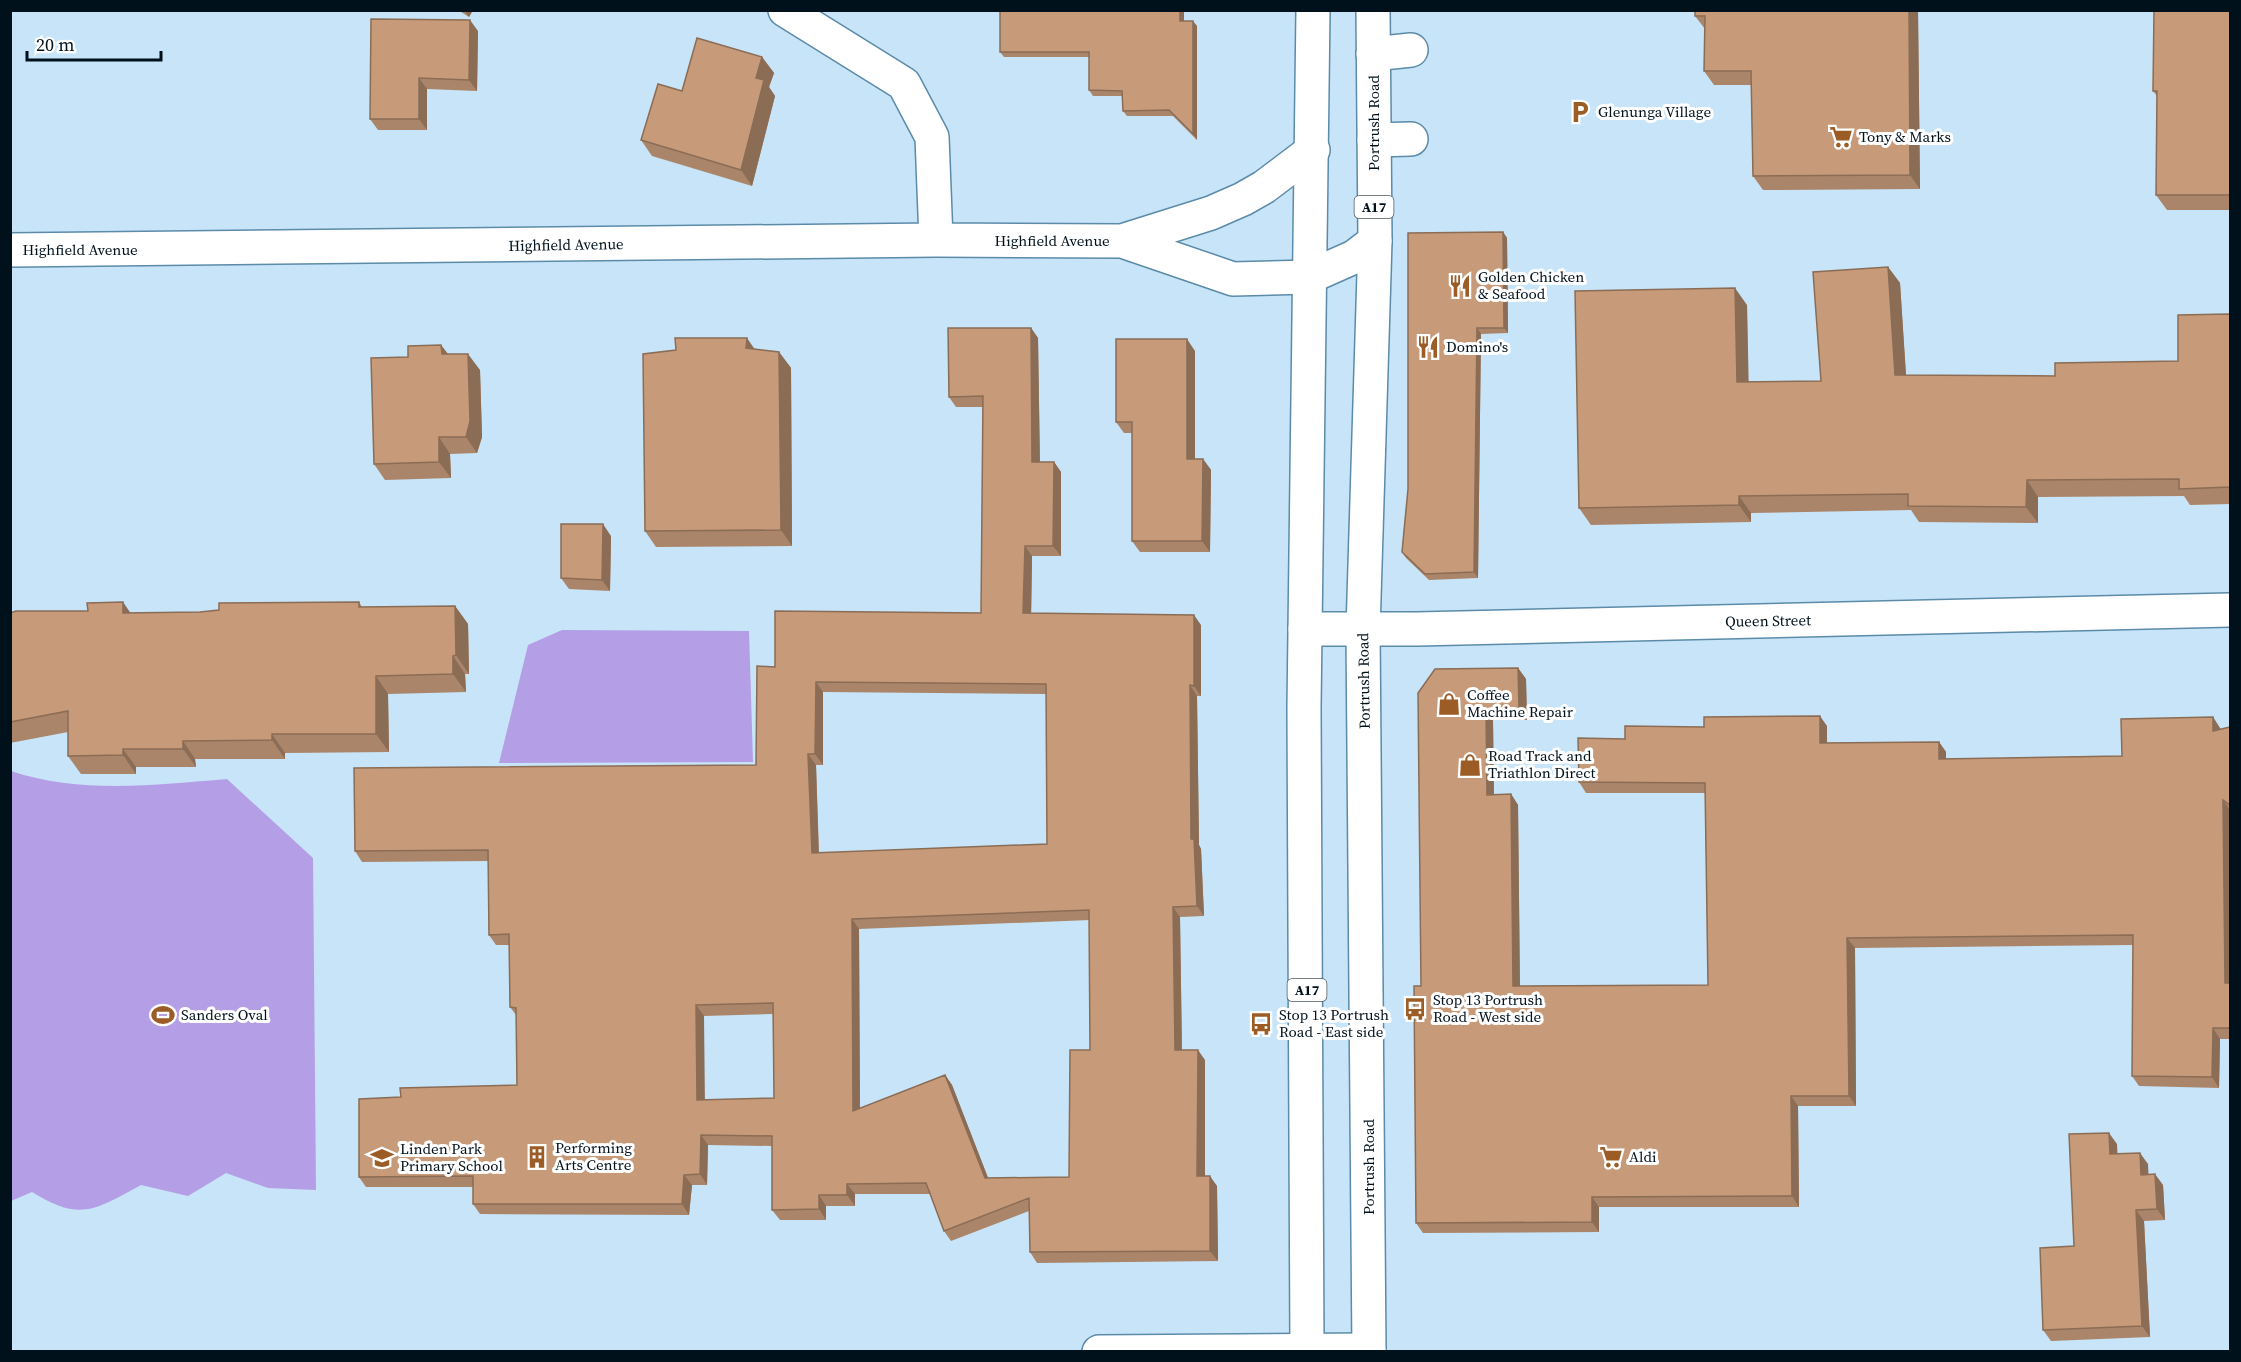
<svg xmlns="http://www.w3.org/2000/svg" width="2241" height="1362" font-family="'Source Serif 4',serif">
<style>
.green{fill:#b49ee6}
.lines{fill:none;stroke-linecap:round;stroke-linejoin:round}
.minor-casing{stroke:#5b8ba9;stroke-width:36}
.highway-casing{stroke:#5b8ba9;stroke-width:36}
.minor{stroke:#fff;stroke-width:33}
.highway{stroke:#fff;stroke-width:33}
.wall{fill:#ab8569;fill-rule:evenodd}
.shaded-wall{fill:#8b6c55}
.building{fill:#c79b7a;stroke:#8b6c55;stroke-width:1.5;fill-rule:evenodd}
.labels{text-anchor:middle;stroke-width:6;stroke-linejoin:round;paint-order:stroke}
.shield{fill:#fff;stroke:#4d5860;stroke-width:1.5}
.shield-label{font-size:14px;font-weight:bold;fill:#01111c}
.poi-label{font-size:15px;fill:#01111c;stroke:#fff;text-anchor:start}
.street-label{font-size:15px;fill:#01111c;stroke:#fff}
</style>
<rect width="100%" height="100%" fill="#c7e4f8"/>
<path class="green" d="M562,630L749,631L753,762L499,763L528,645Z
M11,771C79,794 156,785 227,779L313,858L316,1190L268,1188L226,1173L188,1196L141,1185C95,1210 80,1222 32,1192L11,1201Z"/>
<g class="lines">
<g class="minor-casing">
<path id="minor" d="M785,10L904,84L932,137L936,240
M1373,54L1411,50
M1374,140L1411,139
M1122,241L1233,279L1309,277L1354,257L1375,241
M10,250L936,240L1122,241L1211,213L1243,199L1264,187L1313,150
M1305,629H1417L2230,610
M1099,1352L1369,1350"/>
</g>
<g class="highway-casing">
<path id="highway" d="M1307,1352L1304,708L1313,10
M1369,1352L1363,630L1375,241L1373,10"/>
</g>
<use href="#minor" class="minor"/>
<use href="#highway" class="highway"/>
</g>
<path class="wall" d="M458,10H473L469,17Z
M1000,10H1184V21L1197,26V140L1173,116H1127L1123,111L1122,96H1093L1089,90V57H1004L1000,52Z
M1918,10L1920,189L1763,190L1753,176L1751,85H1714L1704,71L1705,29L1695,16Z
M2230,10V210H2167L2156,195L2157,96L2153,91Z
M478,31L477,91L427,89V130H378L370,119Z
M762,57L774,73L769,87L775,96L752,186L652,156L641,140L682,91Z
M1503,232L1507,238L1508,333L1481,334L1478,578L1429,580L1406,558L1402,552L1408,489Z
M1888,267L1900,283L1906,375L2055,376L2178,361L2230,314V504L2190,505L2184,496L2038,497V523L1919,522L1911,510L1751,513V522L1591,525L1579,508L1747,305L1748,382L1821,381Z
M1031,328L1038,338L1040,462H1054L1061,472V556H1032L1031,613L1201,625V696H1197L1199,845L1201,849L1204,916L1180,917L1182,1050L1205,1060V1176L1217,1186L1218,1261L1037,1263L1030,1252L1029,1211L951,1241L944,1231L930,1194H855V1206H826V1220H780L772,1210V1146L708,1145L707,1185H692L689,1215L480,1214L473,1204V1187H366L359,1177L401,1097L517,1085L516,1015L510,1007L509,945H496L489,935L488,861L362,862L355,851L756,765L775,667L981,613L983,407H956L949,397ZM823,692L1046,694L1047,844L819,853L816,765H823ZM1090,920V1050L1069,1177L988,1178L952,1085L945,1075L860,1108L859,929ZM773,1014L774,1098L704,1100V1016Z
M441,345L448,354L480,370L482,437L477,453L450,454L451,478L385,480L374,464L408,357Z
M754,349L779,352L791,368L792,546L656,547L645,531Z
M1195,351V459H1203L1211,470L1210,552H1140L1132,541V433H1124L1116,422Z
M611,536L610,591L569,589L561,578Z
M359,602L362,607L455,606L468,624L469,674H465L466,692L388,694L389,752L285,753V759H195L196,767H136V774H81L68,756V732L10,743V613L88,611L130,613L200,612Z
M1518,668L1526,679L1527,720H1493L1494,795L1511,794L1518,805L1520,986L1708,985L1705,793H1586L1579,782L1625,739L1704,727L1827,726V743L1939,742L1946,752V759L2122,756L2213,717L2220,729L2230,727V1039H2220L2219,1088L2139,1086L2132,1076L2133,945L1855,948L1856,1106H1798L1799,1207H1599V1232L1423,1233L1416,1223L1421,986L1435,669Z
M2117,1144V1154L2148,1164V1174L2163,1185L2165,1220L2144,1221L2150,1337L2051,1341L2043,1330L2074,1246Z"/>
<path class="shaded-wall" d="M464,10H473L469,17Z
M1180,10H1184V27L1180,21Z
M1909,10H1918L1920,189L1910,175Z
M470,20L478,31L477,91L469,80Z
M1193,21L1197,26V140L1193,134Z
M762,57L774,73L769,87L775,96L752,186L741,170L756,78Z
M419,78L427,89V130L419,119Z
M1503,232L1507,238L1508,333L1504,328Z
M1888,267L1900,283L1907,391L1895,375Z
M1735,288L1747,305L1749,399L1737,382Z
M1031,328L1038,338L1040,472L1032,462Z
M1477,328L1481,334L1478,578L1474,572Z
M747,338L758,354L746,348Z
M1187,339L1195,351V470L1187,459Z
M441,345L453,361L442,354Z
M779,352L791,368L792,546L781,530Z
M468,354L480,370L482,437L477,453L466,437Z
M439,437L450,454L451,478L439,462Z
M1203,459L1211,470L1210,552L1202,541Z
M1054,462L1061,472V556L1053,546Z
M2027,480L2038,497V523L2026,507Z
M1739,496L1751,513V522L1739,505Z
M603,524L611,536L610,591L602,580Z
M1025,546L1032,556L1031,624L1023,613Z
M123,602L136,621L123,613Z
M455,606L468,624L469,674L456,655Z
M1194,615L1201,625V696L1194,686Z
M453,656L465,674L466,692L453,674Z
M1518,668L1526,679L1527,720L1519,709Z
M376,676L388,694L389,752L376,734Z
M816,682L823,692V765L815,754Z
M1190,685L1197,696L1199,845L1201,849L1204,916L1197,906L1191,839Z
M1486,710L1493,720L1494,805L1487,795Z
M1820,716L1827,726V753L1820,743Z
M2213,717L2220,728L2221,741L2213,731Z
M272,734L285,753V759L272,740Z
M183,741L195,759L196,767L183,749Z
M1939,742L1946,752V769L1939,759Z
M123,749L136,767V774L123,755Z
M808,754L816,765L819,863L812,853Z
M1511,794L1518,805L1520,996L1513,986Z
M2223,800L2230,810V991L2225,983Z
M1173,907L1180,917L1182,1060L1175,1050Z
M852,919L859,929L860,1122L853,1111Z
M1847,938L1855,948L1856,1106L1849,1096Z
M696,1005L704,1016L705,1110L697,1100Z
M2213,1028L2220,1039L2219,1088L2212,1077Z
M1198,1050L1205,1060V1186L1197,1176Z
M945,1075L952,1085L992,1188L985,1178Z
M1791,1096L1798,1106L1799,1207L1792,1196Z
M2109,1133L2117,1144L2118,1166L2110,1154Z
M701,1135L708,1145L707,1185L700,1174Z
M2140,1153L2148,1164L2149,1186L2141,1175Z
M2155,1174L2163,1185L2165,1220L2157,1209Z
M684,1175L692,1185L689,1215L682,1204Z
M1210,1176L1217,1186L1218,1261L1210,1251Z
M847,1184L855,1194V1206L847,1195Z
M819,1195L826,1206V1220L819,1209Z
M1592,1197L1599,1207V1232L1592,1222Z
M2136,1210L2144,1221L2150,1337L2142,1326Z"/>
<path class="building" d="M1000,10H1180V21H1193V134L1169,110L1123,111L1122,91L1089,90V52H1000Z
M1695,10H1909L1910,175L1753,176L1751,71H1704L1705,16H1695Z
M2154,10H2230V195H2156L2157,91H2153Z
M371,19L470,20L469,80L419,78V119H370Z
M697,38L762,57L756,78L764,80L741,170L641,140L658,84L682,91Z
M1503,232L1504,328H1477L1474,572L1425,574L1402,552L1408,489V233Z
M1888,267L1895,375L2055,376V363L2178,361V315L2230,314V487L2179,489V479L2027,480L2026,507L1908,506V494L1739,496V505L1579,508L1575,291L1735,288L1737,382L1821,381L1813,272Z
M948,328H1031L1032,462H1054L1053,546H1025L1023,613L1194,615V686L1190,685L1191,839H1194L1197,906L1173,907L1175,1050H1198L1197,1176H1210V1251L1030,1252L1029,1198L944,1231L926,1183L847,1184V1195H819V1209L772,1210V1136L701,1135L700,1174L684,1175L682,1204H473V1176L359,1177V1099L401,1097L400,1088L517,1085L516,1008L510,1007L509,934L489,935L488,850L355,851L354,768L756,765L757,666L775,667V611L981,613L983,396L949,397ZM816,682L1046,684L1047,844L812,853L808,754H815ZM1089,910L1090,1050H1070L1069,1177L985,1178L945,1075L853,1111L852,919ZM773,1003L774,1098L697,1100L696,1005Z
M675,338H747L746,348L779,352L781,530L645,531L643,354L676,350Z
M1116,339H1187V459H1203L1202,541H1132V422H1116Z
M441,345L442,354H468L470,421L466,437H439V462L374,464L371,358L408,357V346Z
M561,524H603L602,580L561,578Z
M123,602V613L200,612L219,610V603L359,602V607L455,606L456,655L453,656V674L376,676V734H272V740L183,741V749H123V755L68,756V711L10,722V613L16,611H88L87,603Z
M1518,668L1519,709L1486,710L1487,795L1511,794L1513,986L1708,985L1705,783L1579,782L1578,738L1625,739V726L1704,727V717L1820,716V743L1939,742V759L2122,756L2121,719L2213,717V731L2230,727V805L2223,800L2225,983H2230V1028H2213L2212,1077L2132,1076L2133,935L1847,938L1849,1096H1791L1792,1196L1592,1197V1222L1416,1223L1414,986H1421L1418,693L1435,669Z
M2109,1133L2110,1154L2140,1153L2141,1175L2155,1174L2157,1209L2136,1210L2142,1326L2043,1330L2040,1248L2074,1246L2069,1134Z"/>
<defs>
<g id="parking-bare" transform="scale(1.8)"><path d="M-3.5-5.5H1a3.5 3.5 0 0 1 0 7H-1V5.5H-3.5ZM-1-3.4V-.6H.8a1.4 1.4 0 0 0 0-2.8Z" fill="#9c5c26" stroke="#fff" stroke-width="2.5" paint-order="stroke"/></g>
<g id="supermarket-bare" transform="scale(1.8)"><path d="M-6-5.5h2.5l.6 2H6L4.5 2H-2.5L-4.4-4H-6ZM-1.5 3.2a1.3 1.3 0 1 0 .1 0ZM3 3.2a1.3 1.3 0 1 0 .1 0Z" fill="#9c5c26" stroke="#fff" stroke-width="2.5" paint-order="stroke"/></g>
<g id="restaurant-bare" transform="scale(1.8)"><path d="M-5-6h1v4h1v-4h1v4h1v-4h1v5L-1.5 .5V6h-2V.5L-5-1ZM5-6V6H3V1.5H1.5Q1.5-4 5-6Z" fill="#9c5c26" stroke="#fff" stroke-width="2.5" paint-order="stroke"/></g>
<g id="shop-bare" transform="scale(1.8)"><path d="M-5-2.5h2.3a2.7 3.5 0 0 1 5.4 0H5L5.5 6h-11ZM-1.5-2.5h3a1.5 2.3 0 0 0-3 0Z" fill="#9c5c26" stroke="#fff" stroke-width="2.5" paint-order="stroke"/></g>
<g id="bus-bare" transform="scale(1.8)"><path d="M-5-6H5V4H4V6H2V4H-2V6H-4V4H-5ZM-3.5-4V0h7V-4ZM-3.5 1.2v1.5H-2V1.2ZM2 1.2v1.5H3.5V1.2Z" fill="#9c5c26" stroke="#fff" stroke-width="2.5" paint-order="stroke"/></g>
<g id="stadium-bare" transform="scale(1.8)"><path d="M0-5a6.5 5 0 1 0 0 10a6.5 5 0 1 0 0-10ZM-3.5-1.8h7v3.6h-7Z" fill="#9c5c26" stroke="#fff" stroke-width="2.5" paint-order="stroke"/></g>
<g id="building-bare" transform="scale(1.8)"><path d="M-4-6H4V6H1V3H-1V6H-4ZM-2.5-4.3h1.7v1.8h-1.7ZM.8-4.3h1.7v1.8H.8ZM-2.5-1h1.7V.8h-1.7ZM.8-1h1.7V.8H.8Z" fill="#9c5c26" stroke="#fff" stroke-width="2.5" paint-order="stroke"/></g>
<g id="school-bare" transform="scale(1.8)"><path d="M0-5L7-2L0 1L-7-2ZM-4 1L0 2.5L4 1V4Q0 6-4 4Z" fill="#9c5c26" stroke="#fff" stroke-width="2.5" paint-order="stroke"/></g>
</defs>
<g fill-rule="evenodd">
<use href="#parking-bare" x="1580" y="112"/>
<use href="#supermarket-bare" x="1841" y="137"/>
<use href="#restaurant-bare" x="1460" y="286"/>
<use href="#restaurant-bare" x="1428" y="347"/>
<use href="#shop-bare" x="1449" y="704"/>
<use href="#shop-bare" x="1470" y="765"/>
<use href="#bus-bare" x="1415" y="1009"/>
<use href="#stadium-bare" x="163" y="1015"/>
<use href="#bus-bare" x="1261" y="1024"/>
<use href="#building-bare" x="537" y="1157"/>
<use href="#supermarket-bare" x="1611" y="1157"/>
<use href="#school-bare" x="382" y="1158"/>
</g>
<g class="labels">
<g class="shield">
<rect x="1354.5" y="196" width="39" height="22" rx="4.5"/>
<rect x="1287.5" y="979" width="39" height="22" rx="4.5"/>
</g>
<g class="shield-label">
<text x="1374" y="212">A17</text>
<text x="1307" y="995">A17</text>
</g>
<g class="poi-label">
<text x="1598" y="117">Glenunga Village</text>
<text x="1859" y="142">Tony &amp; Marks</text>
<text x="1478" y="282">Golden Chicken<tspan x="1478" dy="17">&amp; Seafood</tspan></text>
<text x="1446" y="352">Domino's</text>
<text x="1467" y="700">Coffee<tspan x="1467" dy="17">Machine Repair</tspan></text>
<text x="1488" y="761">Road Track and<tspan x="1488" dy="17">Triathlon Direct</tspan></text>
<text x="1433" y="1005">Stop 13 Portrush<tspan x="1433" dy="17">Road - West side</tspan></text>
<text x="181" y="1020">Sanders Oval</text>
<text x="1279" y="1020">Stop 13 Portrush<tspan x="1279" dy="17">Road - East side</tspan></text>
<text x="555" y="1153">Performing<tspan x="555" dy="17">Arts Centre</tspan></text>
<text x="400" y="1154">Linden Park<tspan x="400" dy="17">Primary School</tspan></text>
<text x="1629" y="1162">Aldi</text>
</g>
<g class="street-label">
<text transform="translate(1374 123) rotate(-90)" y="5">Portrush Road</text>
<text x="1052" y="246">Highfield Avenue</text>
<text transform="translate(566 245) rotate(-1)" y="5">Highfield Avenue</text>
<text x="80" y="255">Highfield Avenue</text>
<text transform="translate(1768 621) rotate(-1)" y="5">Queen Street</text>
<text transform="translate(1364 681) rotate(-91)" y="5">Portrush Road</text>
<text transform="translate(1369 1167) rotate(-90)" y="5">Portrush Road</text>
</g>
</g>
<rect width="2241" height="1362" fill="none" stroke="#01111c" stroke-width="24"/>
<path d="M27 51v9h134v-9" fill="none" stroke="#01111c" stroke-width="3"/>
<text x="36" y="51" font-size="18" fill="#01111c" stroke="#ffffff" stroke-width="4.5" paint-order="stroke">20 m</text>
</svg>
